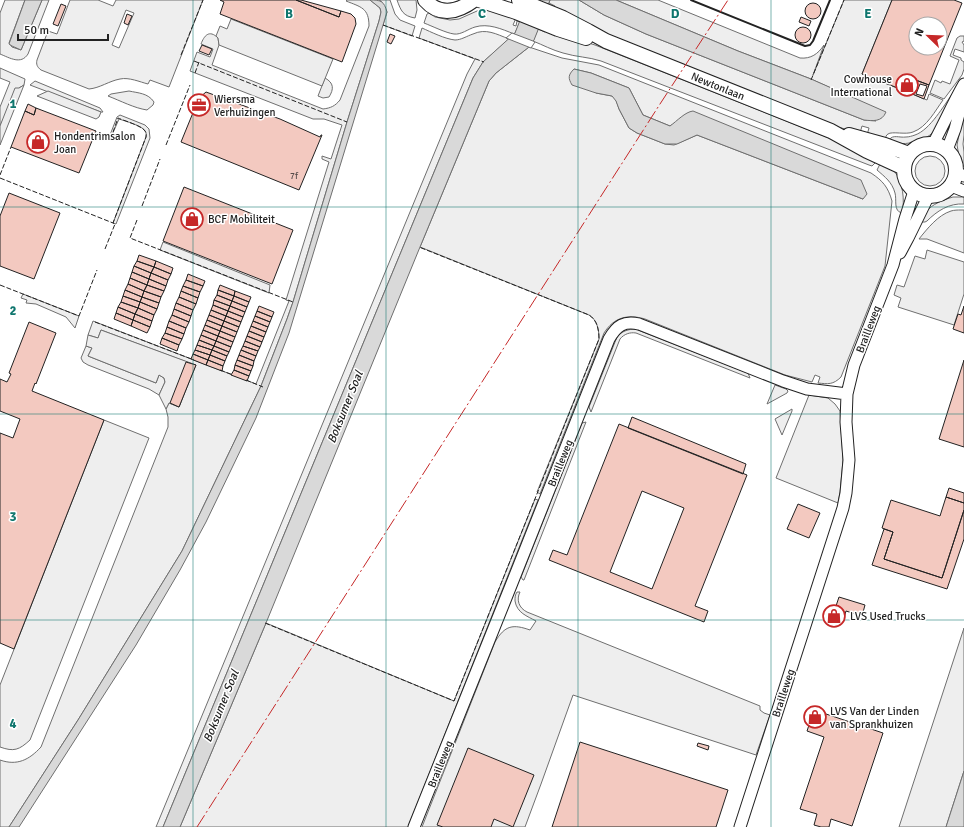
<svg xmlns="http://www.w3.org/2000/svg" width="964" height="827" font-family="Signika,sans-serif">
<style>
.green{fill:#eee;stroke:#6f6f6f;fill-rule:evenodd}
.parking{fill:#ededed;stroke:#6f6f6f}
.water{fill:#d9d9d9;stroke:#6f6f6f}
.pier{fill:#fff;stroke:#6f6f6f}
.building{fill:#f3c9c0;stroke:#222;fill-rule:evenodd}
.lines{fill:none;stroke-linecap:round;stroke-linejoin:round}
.minor-casing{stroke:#222;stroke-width:13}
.tertiary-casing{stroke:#222;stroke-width:16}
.minor{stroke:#fff;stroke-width:11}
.tertiary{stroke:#fff;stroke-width:14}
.fence{stroke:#222;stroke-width:1;stroke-dasharray:5 2;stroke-linecap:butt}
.wall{stroke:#222;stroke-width:2}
.power{stroke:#c62828;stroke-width:1;stroke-dasharray:14 3 2 3;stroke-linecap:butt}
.grid{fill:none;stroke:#0f766e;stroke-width:1;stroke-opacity:0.55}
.labels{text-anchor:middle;stroke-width:3;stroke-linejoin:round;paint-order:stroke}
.number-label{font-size:9px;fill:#564c4a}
.poi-label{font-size:11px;fill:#222;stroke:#fff;text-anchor:start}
.street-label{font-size:11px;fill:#222;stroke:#fff}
.water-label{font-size:12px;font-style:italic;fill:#222;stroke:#fff}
.grid-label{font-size:13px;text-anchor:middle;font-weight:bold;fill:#0f766e;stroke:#fff;stroke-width:3;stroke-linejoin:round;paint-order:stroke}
</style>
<rect width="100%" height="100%" fill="#fff"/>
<path class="green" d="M5,0H25L9,43L12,47L21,50L42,0H49L28,54C21,65 10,58 0,54V13Z
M70,0H98L113,6L116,0H203L169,87L150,80L148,84C140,82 129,77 120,79C109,81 100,88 89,89L41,70C37,67 36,64 37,60L48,31L57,34ZM126,10L134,13L119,48L112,45Z
M347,0H370L380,8L381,12L379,21L347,122L293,302L287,319L261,386L182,551L78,720L9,827H0V760C17,766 29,760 41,747L168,427V417L166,409L169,403L179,407L195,365L101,330L98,338L88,335L93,321L256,384L289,301L286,300L329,162L322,159V156L331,159L342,125L324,119H313L190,71L197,52L210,57L213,49L201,44C204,36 209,29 218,38L219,45L212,65L323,109C331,108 335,106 340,100L369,26C369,8 361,7 346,1Z
M379,0H390L395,14L400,20L415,26L412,36L383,25L387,12L381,1Z
M397,0H416L417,10L415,18C403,16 401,11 397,0Z
M550,0H579L604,15L646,34L864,120L876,121L844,94L811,79L738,51L616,0H658L800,58C811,59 818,54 824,45L813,75L844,0H892L862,74L927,100L929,94L943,100C935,111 927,127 913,132C906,135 892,131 888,134C886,135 886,137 885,139L867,135L869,128L862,126L860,133L834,126L605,35L554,9L555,6L549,3Z
M483,9H488L516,18L513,25L516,26L517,21L520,22L515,33L514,34C502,29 488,23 475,27C468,29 461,35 454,34C446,33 432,26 424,23L427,14L429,13L435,17L450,20L459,19L477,11Z
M422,28C431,32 445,39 455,40C461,40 467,36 473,34C486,28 496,34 509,39L483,62L473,78L163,827H156L467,74L475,59L419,38Z
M538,29L545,32L546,29L566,36L595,45L854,148L876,162L872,166L869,165L601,61C589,57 576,57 563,53C552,50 543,45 533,41Z
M960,36H964V41L962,42L964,45V52L955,49L953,55L961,58V60L964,62V69L962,75L944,99L930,93L935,80L941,83L942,81L950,84L959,60L950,56L957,38Z
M529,47L562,58L599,65L871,173C883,181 888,187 892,201L885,266L841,377C833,385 828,384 818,383L820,377L815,375L812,382L785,375L645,319C628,314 614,317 604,333L540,494L537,492L599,339C599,329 597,320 589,315L420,247L489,81L496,73ZM574,69L591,73L629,88L643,115L670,126L678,121L863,199L697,135L674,145L665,144L637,133L629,128L619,109L616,100L612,96L596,93Z
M0,68L25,79L24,85L19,88L0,126V107L10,82L0,78Z
M325,78C334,83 334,89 329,97L323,98L318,96Z
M35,81L100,108L103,112H101L30,85Z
M129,91C138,93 148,93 154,102L153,105L147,110C134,108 121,101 108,96L111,94Z
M953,93C948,104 940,127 930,135C926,138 921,140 916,141C906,145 898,144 889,140C893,134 899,138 906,137C909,137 912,136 915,135C930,130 944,105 953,93Z
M964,110V135L963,144L964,152V167L959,156L957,145Z
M120,115L145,125L149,129L150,138L116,224L113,223L146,137C146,135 147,134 145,131C143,126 125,121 119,119L112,135H110L117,117Z
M915 171a15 15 0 1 1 30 0a15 15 0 1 1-30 0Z
M881,162C885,165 891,167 894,171C903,181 905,201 902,213C893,211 897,200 895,193C892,182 885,177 877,170Z
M953,197H964V204C949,203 937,211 927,221L925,222H921C923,219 924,215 926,212C932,204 943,200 953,197Z
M961,210H964V253L927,239H919C927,229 938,215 951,211C954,210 958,210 961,210Z
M163,242L270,285L269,293L160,250Z
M23,294L79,316L75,328L66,317L36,304L26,303L27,300L21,298Z
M633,329L638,330L748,373L750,378L636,333C630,332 624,334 620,339L591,412L589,407L617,337C621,332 626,330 633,329Z
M86,346L92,348L88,356L156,383L159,375L164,378L165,382L159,395L149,389L88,365L83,362L81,358Z
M775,385L786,389L788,391L787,393L767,404Z
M809,395L828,398L835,404L840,411L843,460L840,492L838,503L776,478Z
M792,409V411L782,435L775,419Z
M104,420L149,438L30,740C19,750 14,752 0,747V685Z
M586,422L524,580H523L521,577L582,423Z
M535,499L538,500L408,827H180L266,623L454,701Z
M517,592H520C516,600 519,608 527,612L760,706V710L764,713L770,715L756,755L573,695L541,784L525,827H422L495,642C505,625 513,624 530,630L536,621C527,616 517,613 515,601C515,597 515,595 517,592Z
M964,628V771L946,827H899Z"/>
<path class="parking" d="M231,19L333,59L322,86L219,45L218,38L216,36L220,26L227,29Z
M24,85L0,145V126L15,88H19Z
M48,91L101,112L99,117L96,119L37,96Z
M927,250L964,262V294L954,325L898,307L901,298L894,295L897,285L904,287L915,256L925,259Z
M101,330L196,365L179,407L169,403L166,409L159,395L165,382L164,378L159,375L156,383L88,356L92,348L86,346L88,335L98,338Z"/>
<path class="water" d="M25,0H42L21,50L12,46L9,44Z
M370,0C381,0 384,1 387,12L289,333L256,418L206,522L180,570L136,645L19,827H9L78,720L182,551L261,386L287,319L293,302L347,122L379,21L381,12L380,8Z
M528,0H550L534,40L529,47L496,73L489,81L420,247L266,623L180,827H163L473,78L483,62L515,33Z
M579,0H616L738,51L811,79L886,112C882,122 873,121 864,120L646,34L604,15Z
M574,69L591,73L629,88L643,115L670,126C677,121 685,112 693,111L861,180L867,194L863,199L697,135L677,144H665L637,133L629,128L619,109L616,101L612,96L596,93L572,85C568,78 568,75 574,69Z
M964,771V827H946Z"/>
<path class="pier" d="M512,33L533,41L535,42L531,48L506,38Z"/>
<path class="building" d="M220,0H296L339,17L341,11L351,14L355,18L356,24L342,62L220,14L224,2Z
M296,0H301L341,11L339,17Z
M892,0H954L962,3L929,85L913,79L908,92L862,74ZM916,24H940V48H916Z
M805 11a8 8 0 1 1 16 0a8 8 0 1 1-16 0Z
M61,4L66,6L58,26L53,24Z
M127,14L132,16L128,25L124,23Z
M801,17L811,21L809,26L799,22Z
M795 35a8 8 0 1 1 16 0a8 8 0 1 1-16 0Z
M390,34L395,36L391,44L387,42Z
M202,45L212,49L209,55L199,51Z
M913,79L929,85L924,99L908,92ZM920,84L927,86L923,96L916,94Z
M206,92L280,119L320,137L321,135H322L299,190L181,142L199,98Z
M28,104L36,108L34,115L25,111Z
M36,108L96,131L79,173L11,147L25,111L34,115Z
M184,187L293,230L272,284L163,241Z
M9,193L60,213L34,279L0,266V216Z
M139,255L156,261L154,267L137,261Z
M137,261L154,267L151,273L134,266Z
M156,261L173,268L171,274L154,267Z
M134,266L151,273L149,279L132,272Z
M154,267L171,274L168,280L151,273Z
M132,272L149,279L147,285L130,278Z
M151,273L168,280L166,286L149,279Z
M188,274L205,281L203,286L186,280Z
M130,278L147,285L144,291L128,284Z
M149,279L166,286L164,291L147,285Z
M186,280L203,286L200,292L183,286Z
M128,284L144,291L142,297L125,290Z
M147,285L164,291L161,297L144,291Z
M220,285L235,291L234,296L218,290Z
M183,286L200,292L198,298L181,291Z
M125,290L142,297L140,302L123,296Z
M218,290L234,296L232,301L217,295Z
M144,291L161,297L159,303L142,297Z
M181,291L198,298L196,304L179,297Z
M235,291L251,297L249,302L234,296Z
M217,295L232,301L230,306L214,300Z
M123,296L140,302L138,308L121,302Z
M234,296L249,302L247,307L232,301Z
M142,297L159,303L157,309L140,302Z
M179,297L196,304L193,310L176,303Z
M214,300L230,306L228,311L213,305Z
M232,301L247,307L245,312L230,306Z
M121,302L138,308L135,314L118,307Z
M140,302L157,309L154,315L138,308Z
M176,303L193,310L191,316L174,309Z
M213,305L228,311L226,316L211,310Z
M230,306L245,312L243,317L228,311Z
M259,306L274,312L272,317L257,311Z
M964,306V333L953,329L958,314L961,315Z
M118,307L135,314L133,320L116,313Z
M138,308L154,315L152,321L135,314Z
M174,309L191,316L189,322L172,315Z
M211,310L226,316L224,321L209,315Z
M228,311L243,317L241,322L226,316Z
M257,311L272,317L270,322L255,316Z
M116,313L133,320L131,326L114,319Z
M135,314L152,321L150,327L133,320Z
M172,315L189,322L186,328L169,321Z
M209,315L224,321L222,326L207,320Z
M226,316L241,322L239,327L224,321Z
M255,316L270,322L268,327L253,321Z
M133,320L150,327L147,333L131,326Z
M207,320L222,326L220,331L205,325Z
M169,321L186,328L184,334L167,327Z
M224,321L239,327L237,332L222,326Z
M253,321L268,327L266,332L251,326Z
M29,322L56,333L36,384L35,383L32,391L104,420L14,649L0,643V433L13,438L20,419L0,411V379L7,382L11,374L9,373Z
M205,325L220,331L218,336L203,330Z
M222,326L237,332L235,337L220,331Z
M251,326L266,332L264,337L249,331Z
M167,327L184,334L182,339L165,333Z
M203,330L218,336L216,341L201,335Z
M220,331L235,337L233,342L218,336Z
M249,331L264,337L262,342L247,336Z
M165,333L182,339L179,345L162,338Z
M201,335L216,341L214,346L199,340Z
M218,336L233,342L231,347L216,341Z
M247,336L262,342L260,347L245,341Z
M162,338L179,345L177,351L160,344Z
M199,340L214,346L212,350L197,345Z
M216,341L231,347L229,352L214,346Z
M245,341L260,347L258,351L243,346Z
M197,345L212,350L210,355L195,350Z
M214,346L229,352L227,356L212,350Z
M243,346L258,351L256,356L241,350Z
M195,350L210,355L208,360L193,354Z
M212,350L227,356L225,361L210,355Z
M241,350L256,356L254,361L239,355Z
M193,354L208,360L206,365L191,359Z
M210,355L225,361L223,366L208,360Z
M239,355L254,361L253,366L237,360Z
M208,360L223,366L222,371L206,365Z
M237,360L253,366L251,371L235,365Z
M964,360V447L939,439Z
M186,362L196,365L179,407L170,403Z
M235,365L251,371L249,376L234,370Z
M234,370L249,376L247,381L231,375Z
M632,417L746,464L743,474L628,428Z
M619,424L747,475L695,606L708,611L704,622L549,560L553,550L567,555ZM642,491L684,508L652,589L610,572Z
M949,488L964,493V503L946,497Z
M946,497L964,503V510L942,578L884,559L893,532L882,528L891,500L940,516Z
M798,504L820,513L809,538L787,529Z
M964,510V539L947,589L872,565L884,529L893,532L884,559L942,578Z
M839,597L865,605L862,616L846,611L843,621L832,618Z
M814,710L883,733L852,826L831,819L829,827H821L814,825L817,814L800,809L824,737L807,731Z
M580,742L728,790L716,827H552Z
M698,743L709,746L708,750L697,746Z
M468,748L534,775L513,827L494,819L491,827H443L437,825Z"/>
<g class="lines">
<g class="minor-casing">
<path id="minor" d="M933,144C944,124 953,103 964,84
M947,150L955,129L964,95
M956,172L964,176
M951,186L964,191
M900,253L908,238L928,197
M414,827L512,583L609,339C617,325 624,321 639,324L783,381L807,389L847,394
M740,827L843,508L846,493L849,460L846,422L847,394L854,365L893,265L905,219L914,191"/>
</g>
<g class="tertiary-casing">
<path id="tertiary" d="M425,0C440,17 458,12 474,0
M479,0L516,12L558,29L586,38
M519,0L563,18L588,31L606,41L831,131L867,151L904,168
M849,135L885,145L909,154
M904 170a26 26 0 1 1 52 0a26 26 0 1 1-52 0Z"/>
</g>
<use href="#minor" class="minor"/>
<use href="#tertiary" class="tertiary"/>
<path class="fence" d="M383,25L484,62
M181,55L203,0
M194,61L347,122
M195,73L199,62
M811,80L844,0
M166,145L190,85
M0,175L11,147
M0,178L113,223
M142,206L160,159
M137,220L130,238L293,302
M105,249L115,224L113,223L146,137C146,135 147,133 145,131C142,126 125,121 118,118L112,135
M0,285L79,316L97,270
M95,322L194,360
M220,370L233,375
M246,380L263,387
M265,623L454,701L599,339C599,329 597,320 589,315L419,247"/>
<path class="wall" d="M691,0L805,46L810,45L813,41L830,0"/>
<path class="power" d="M197,827L660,104L728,0"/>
</g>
<path class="grid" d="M193,0V827M386,0V827M578,0V827M771,0V827M0,207H964M0,414H964M0,620H964"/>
<defs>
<g id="shop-ring" transform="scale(1.15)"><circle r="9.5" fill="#fff" stroke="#c62828" stroke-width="1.5"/><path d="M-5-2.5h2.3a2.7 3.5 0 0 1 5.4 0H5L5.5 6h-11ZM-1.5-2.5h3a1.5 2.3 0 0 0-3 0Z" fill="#c62828"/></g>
<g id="office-ring" transform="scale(1.15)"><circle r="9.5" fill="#fff" stroke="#c62828" stroke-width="1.5"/><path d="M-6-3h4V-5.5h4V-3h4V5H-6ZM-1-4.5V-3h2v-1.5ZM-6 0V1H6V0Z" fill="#c62828"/></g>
</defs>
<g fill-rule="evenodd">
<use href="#shop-ring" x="907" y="85"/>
<use href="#office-ring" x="199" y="105"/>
<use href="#shop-ring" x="38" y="142"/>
<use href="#shop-ring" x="192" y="219"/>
<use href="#shop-ring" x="834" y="616"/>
<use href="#shop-ring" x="815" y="717"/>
</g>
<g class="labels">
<g class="number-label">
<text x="294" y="179">7f</text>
</g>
<g class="poi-label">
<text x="892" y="83" text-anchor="end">Cowhouse<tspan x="892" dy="13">International</tspan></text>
<text x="214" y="103">Wiersma<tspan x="214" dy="13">Verhuizingen</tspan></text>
<text x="54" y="140">Hondentrimsalon<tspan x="54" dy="13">Joan</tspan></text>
<text x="208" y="223">BCF Mobiliteit</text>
<text x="850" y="620">LVS Used Trucks</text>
<text x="830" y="715">LVS Van der Linden<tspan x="830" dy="13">van Sprankhuizen</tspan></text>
</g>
<g class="street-label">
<text transform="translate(718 86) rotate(22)" y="4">Newtonlaan</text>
<text transform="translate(868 329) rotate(-69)" y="4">Brailleweg</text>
<text transform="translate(560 463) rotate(-68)" y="4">Brailleweg</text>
<text transform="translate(783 693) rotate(-72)" y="4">Brailleweg</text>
<text transform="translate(440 764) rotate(-68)" y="4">Brailleweg</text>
</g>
<g class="water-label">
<text transform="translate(345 407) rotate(-68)" y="4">Boksumer Soal</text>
<text transform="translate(221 706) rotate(-68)" y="4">Boksumer Soal</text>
</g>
</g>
<g class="grid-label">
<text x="289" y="18">B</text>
<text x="482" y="18">C</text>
<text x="675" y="18">D</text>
<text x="868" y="18">E</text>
<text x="13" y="108">1</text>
<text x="13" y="315">2</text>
<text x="13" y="521">3</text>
<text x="13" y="728">4</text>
</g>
<g transform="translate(928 36) rotate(293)"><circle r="19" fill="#ffffff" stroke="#a7a7a7"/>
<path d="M0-3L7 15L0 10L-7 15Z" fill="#c62828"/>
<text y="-6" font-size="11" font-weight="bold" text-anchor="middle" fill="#222222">N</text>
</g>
<path d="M18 34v6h90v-6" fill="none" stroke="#222222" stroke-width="2"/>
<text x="24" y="34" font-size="12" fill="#222222" stroke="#ffffff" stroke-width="3" paint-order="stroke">50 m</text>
</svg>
